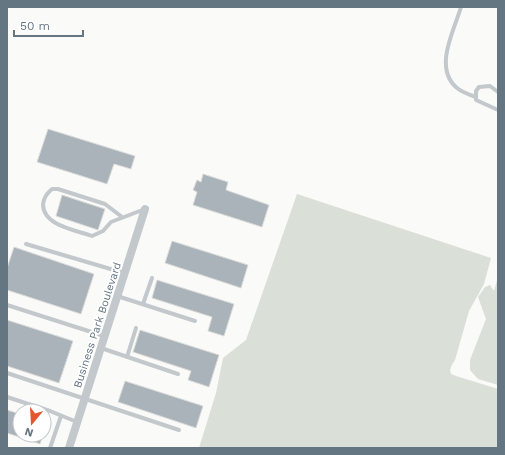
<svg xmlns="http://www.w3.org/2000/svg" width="505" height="455" font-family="'Work Sans',sans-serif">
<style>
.green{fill:#dadfd7}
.building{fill:#aab3b9;stroke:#dcdcda}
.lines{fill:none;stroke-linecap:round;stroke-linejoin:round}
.service{stroke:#c3c8cc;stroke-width:4}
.minor{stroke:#c3c8cc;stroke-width:8}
.labels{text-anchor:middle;stroke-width:4;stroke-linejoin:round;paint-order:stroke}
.street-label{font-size:11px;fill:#657683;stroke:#fff}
</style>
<rect width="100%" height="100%" fill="#fafaf8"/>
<path class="green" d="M297,194L491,258L484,284L469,311L455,360C452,365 449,368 451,374L456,376L498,389V448H199L216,393L223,358L246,340Z
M498,277V385L478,379L470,370V360L486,319L478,297L485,287L490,285L494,291Z"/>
<path class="building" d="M48,129L135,156L131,169L114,164L107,184L37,162Z
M203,174L228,182L226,190L269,205L262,227L193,205L197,192L193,190L197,180L201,182Z
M62,195L105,209L98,230L56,216Z
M172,241L248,265L241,288L165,263Z
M14,247L94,274L81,314L7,290V268Z
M157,280L234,304L224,336L208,331L212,317L152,298Z
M7,320L73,341L59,383L7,366Z
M140,330L219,355L209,387L188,380L191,371L133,352Z
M125,381L203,406L196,428L118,402Z
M7,410L20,414V435H43L40,444L7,433Z"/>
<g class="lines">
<path class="service" d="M461,7C454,31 433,68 457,88C462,92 470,95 476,97
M498,92L490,86L479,87L476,91V100L498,110
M122,217L105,204L58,189H52C47,193 44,197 43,204C43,226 76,230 92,236L103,231L111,222L145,209
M26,244L124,273
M117,296L195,321
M143,304L152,278
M7,305L104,336
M101,348L178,374
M127,357L136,328
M7,373L179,430
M7,397L50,411L77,422
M50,448L61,416"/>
<path class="minor" d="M69,448L145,209"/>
</g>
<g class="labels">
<g class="street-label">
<text transform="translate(97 325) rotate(-72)" y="4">Business Park Boulevard</text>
</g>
</g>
<rect width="505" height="455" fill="none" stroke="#657683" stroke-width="16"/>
<g transform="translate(32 423) rotate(198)"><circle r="19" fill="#ffffff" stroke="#c1c8cd"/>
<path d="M0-3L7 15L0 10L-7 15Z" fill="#e4572e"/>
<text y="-6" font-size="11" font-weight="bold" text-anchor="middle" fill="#657683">N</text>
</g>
<path d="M14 30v6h69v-6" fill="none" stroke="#657683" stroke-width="2"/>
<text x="20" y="30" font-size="12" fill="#657683" stroke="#ffffff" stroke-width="3" paint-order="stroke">50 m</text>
</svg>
